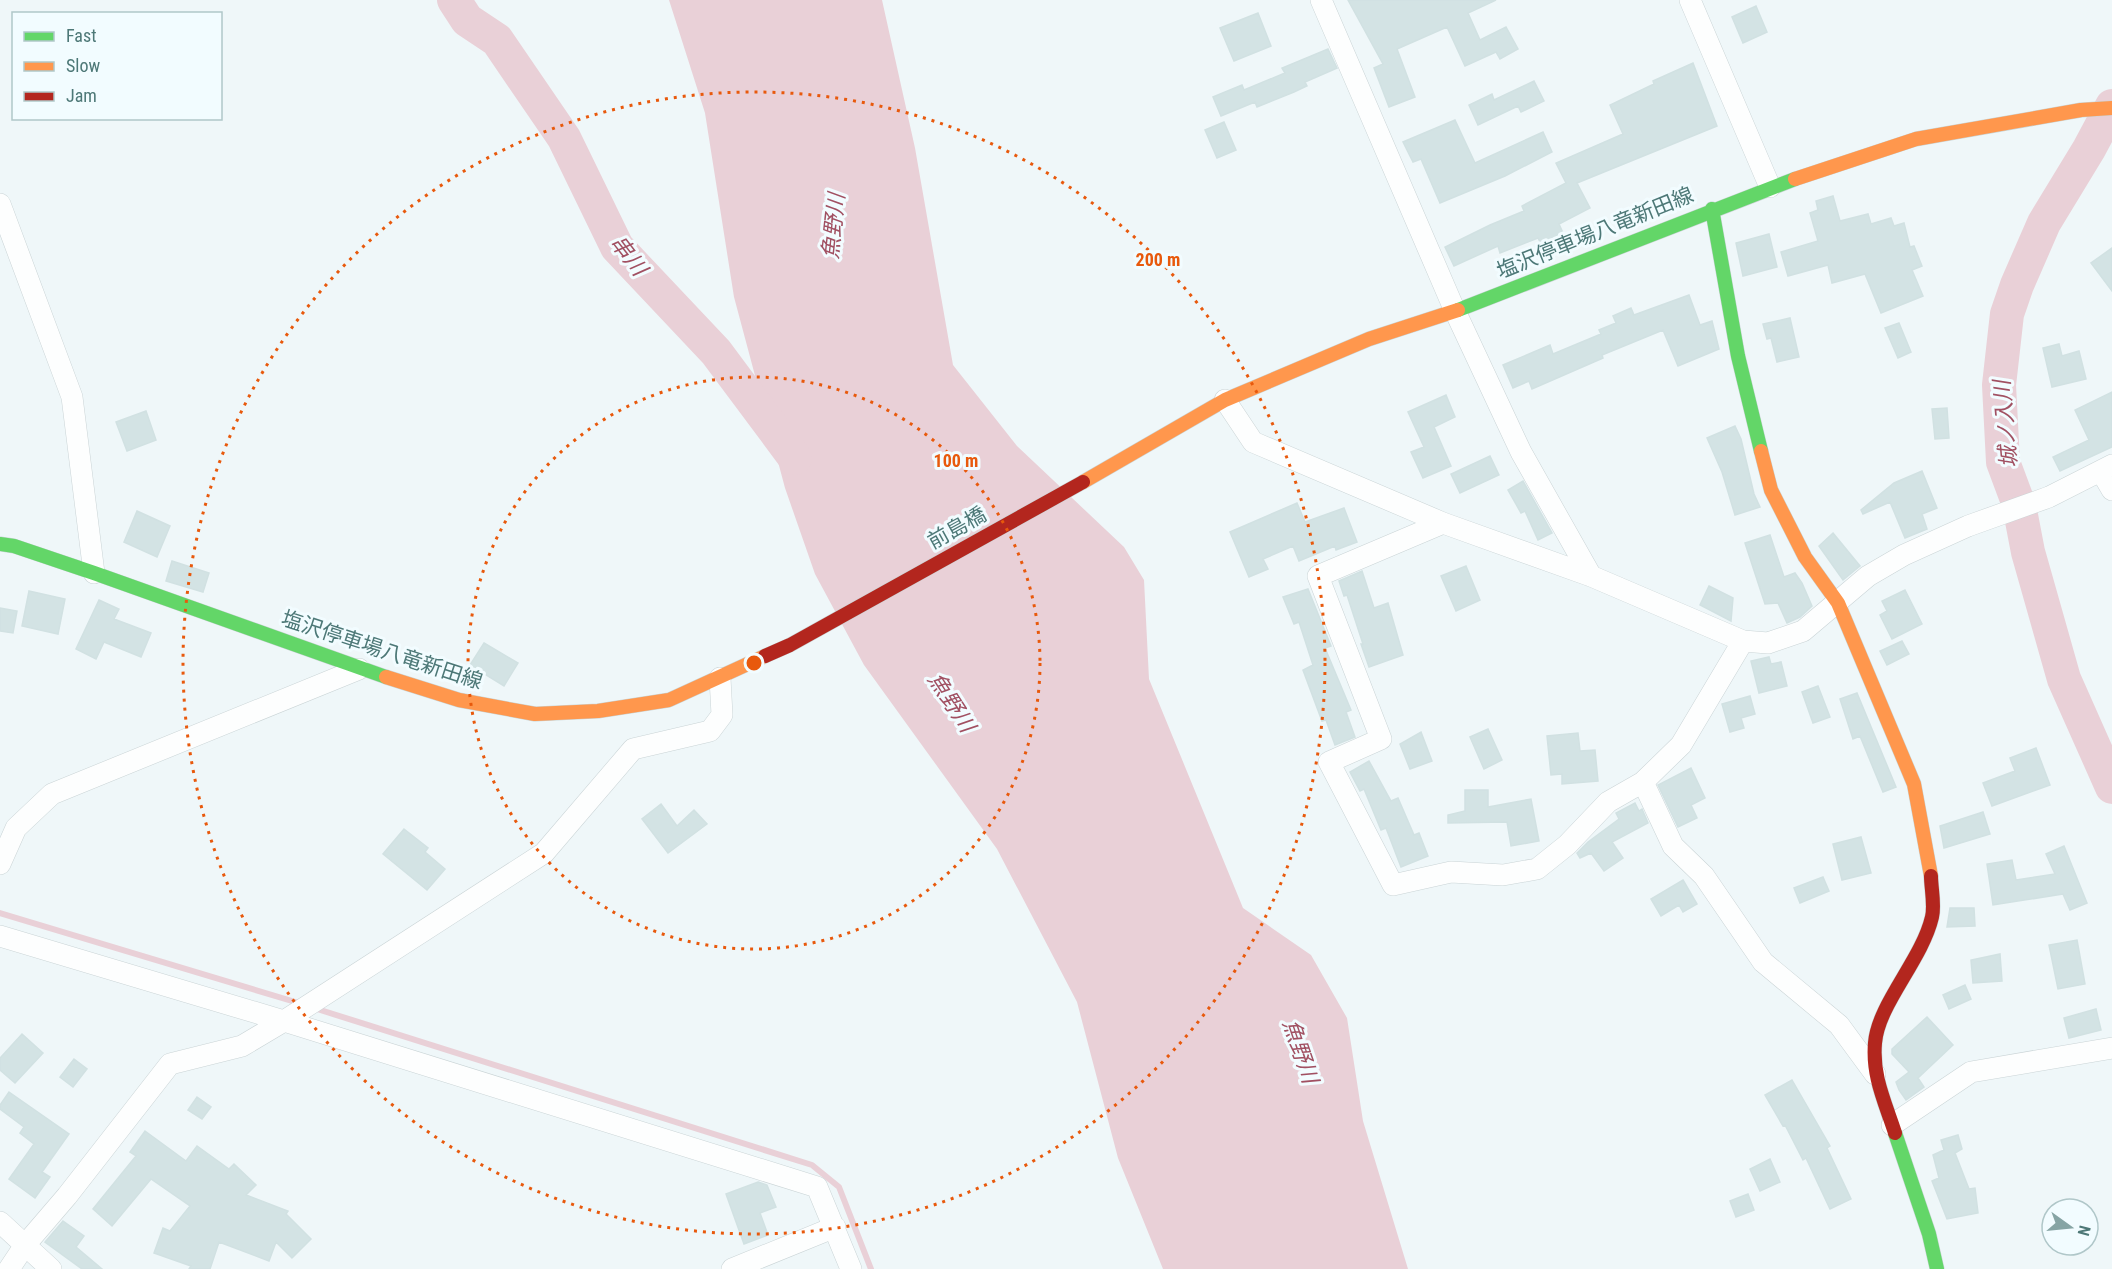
<svg xmlns="http://www.w3.org/2000/svg" width="2112" height="1269" font-family="'Roboto Condensed','Noto Sans JP',sans-serif">
<style>
.water{fill:#e9d0d7}
.lines{fill:none;stroke-linecap:round;stroke-linejoin:round}
.stream{stroke:#e9d0d7;stroke-width:6}
.river{stroke:#e9d0d7;stroke-width:34}
.building{fill:#d3e3e4;stroke:#d1e1e2;stroke-width:1.5}
.street-casing{stroke:#cad4d6;stroke-width:22}
.fast-casing{stroke:#c9d4d5;stroke-width:15}
.slow-casing{stroke:#c9d4d5;stroke-width:15}
.jam-casing{stroke:#c9d4d5;stroke-width:15}
.street{stroke:#fdfefe;stroke-width:21}
.fast{stroke:#63d668;stroke-width:14}
.slow{stroke:#ff974d;stroke-width:14}
.jam{stroke:#b3261e;stroke-width:14}
.ring{fill:none;stroke:#e8590c;stroke-width:3;stroke-dasharray:3 6}
.labels{text-anchor:middle;stroke-width:6;stroke-linejoin:round;paint-order:stroke}
.street-label{font-size:21px;fill:#4d7877;stroke:#f2fcff}
.water-label{font-size:22px;font-style:italic;fill:#a15062;stroke:#f2fcff}
.centre{fill:#e8590c;stroke:#f2fcff;stroke-width:3}
.ring-label{font-size:18px;text-anchor:middle;font-weight:bold;fill:#e8590c;stroke:#f2fcff;stroke-width:6;stroke-linejoin:round;paint-order:stroke}
</style>
<rect width="100%" height="100%" fill="#eff7f9"/>
<path class="water" d="M669,0H882L915,148L953,365L1017,446L1124,547L1144,580L1149,679L1243,908L1311,955L1347,1018L1363,1121L1408,1269H1163L1118,1158L1077,1002L997,849L864,665L815,574L785,488L734,297L705,113Z"/>
<g class="lines">
<path class="stream" d="M0,913L302,1004
M314,1008L812,1165L839,1187L871,1269"/>
<path class="river" d="M454,0L467,20L497,40L564,138L617,247L716,352L795,458
M2112,106L2089,149L2044,223L2017,285L2007,314L1999,385L2003,462L2019,505L2028,552L2064,679L2112,787"/>
</g>
<path class="building" d="M1348,0H1496L1468,13L1480,40L1506,27L1518,49L1500,59L1496,52L1465,66L1447,27L1397,49L1415,97L1389,107L1374,68L1383,64Z
M1756,6L1767,32L1743,43L1732,17Z
M1258,13L1271,46L1234,61L1220,28Z
M1328,49L1337,68L1305,82L1307,86L1294,92L1257,107L1255,102L1221,116L1213,97L1242,85L1244,90L1285,73L1282,68Z
M1693,63L1717,126L1577,183L1590,208L1559,224L1563,233L1541,244L1538,238L1500,253L1498,246L1454,266L1445,247L1490,225L1524,211L1522,206L1566,183L1556,163L1623,134L1610,105L1654,84L1653,81Z
M1534,81L1544,101L1521,112L1518,106L1478,125L1469,105L1492,94L1494,100Z
M1455,120L1475,163L1543,132L1552,152L1505,176L1440,203L1421,159L1413,162L1403,142Z
M1224,122L1236,150L1217,158L1205,130Z
M1833,196L1840,221L1868,214L1871,224L1891,218L1894,226L1904,223L1910,247L1914,246L1922,266L1912,270L1923,296L1881,313L1865,274L1832,283L1828,265L1788,276L1781,252L1818,241L1810,213L1818,210L1816,201Z
M1769,234L1777,267L1743,276L1736,243Z
M2112,248V291L2091,263Z
M1689,295L1700,325L1712,321L1719,349L1678,366L1663,330L1602,355L1603,358L1532,389L1529,381L1513,388L1503,365L1550,345L1553,354L1601,334L1599,330L1616,323L1613,316L1631,308L1634,315Z
M1790,318L1799,357L1777,362L1771,338L1767,339L1763,324Z
M1899,323L1911,352L1898,358L1885,328Z
M2059,344L2062,356L2079,351L2086,379L2052,387L2043,348Z
M2112,392V447L2060,471L2053,457L2089,440L2075,410Z
M1446,395L1455,417L1434,427L1451,466L1423,478L1411,452L1424,447L1408,412Z
M1947,408L1949,438L1935,439L1932,409Z
M146,411L156,440L127,451L116,422Z
M1735,426L1741,439L1754,494L1760,507L1735,515L1722,472L1707,438Z
M1490,456L1499,475L1460,493L1451,474Z
M1922,471L1937,508L1922,514L1927,529L1905,538L1890,502L1863,514L1861,510L1894,483Z
M1523,481L1552,533L1538,540L1525,511L1521,513L1508,490Z
M1297,503L1305,522L1344,508L1357,542L1336,550L1335,546L1299,561L1293,546L1263,559L1268,569L1249,577L1230,532Z
M137,511L170,526L157,557L124,542Z
M1833,533L1860,566L1843,580L1819,546Z
M1770,535L1784,577L1795,573L1802,583L1812,606L1800,617L1787,623L1778,603L1765,604L1745,543Z
M172,561L209,573L203,592L166,581Z
M1466,566L1480,600L1456,611L1441,576Z
M1362,571L1374,608L1388,603L1403,655L1369,667L1361,644H1363L1347,595L1344,596L1339,581Z
M1709,586L1733,598L1731,621L1700,605Z
M1308,589L1331,646L1325,648L1351,710L1346,712L1355,737L1335,745L1326,720L1322,721L1303,670L1313,665L1299,622L1294,624L1283,597Z
M1905,590L1922,624L1892,639L1880,615L1887,611L1882,601Z
M29,591L65,599L58,634L22,626Z
M99,600L119,609L114,619L151,633L141,657L104,642L96,659L76,649Z
M0,608L17,611L13,633L0,631Z
M1902,641L1909,654L1887,665L1880,651Z
M484,643L518,663L504,686L470,665Z
M1769,657L1771,664L1781,662L1787,686L1759,693L1751,661Z
M1818,686L1830,717L1813,723L1802,692Z
M1857,693L1896,787L1883,792L1860,736L1853,739L1840,699Z
M1750,696L1755,714L1741,718L1744,728L1730,732L1722,704Z
M1488,729L1502,760L1484,769L1470,737Z
M1421,732L1432,761L1410,769L1400,744Z
M1578,733L1580,751L1595,750L1598,781L1562,784V774L1551,775L1547,736Z
M2036,748L2050,785L1992,806L1983,783L2015,771L2010,758Z
M1369,761L1391,801L1398,798L1414,835L1419,833L1428,856L1401,867L1386,828L1381,830L1364,789L1360,791L1350,772Z
M1691,768L1705,798L1691,805L1697,818L1678,827L1658,785Z
M1465,790H1488V807L1531,799L1539,841L1511,846L1507,822L1448,823V815L1465,811Z
M1635,803L1639,811L1642,809L1648,823L1612,842L1623,858L1604,871L1591,853L1580,858L1577,853L1588,842L1619,819L1616,813Z
M661,804L677,826L694,810L707,824L668,853L642,819Z
M1983,812L1990,834L1944,848L1940,826Z
M404,829L428,848L425,852L445,869L427,890L383,854Z
M1861,837L1871,873L1842,880L1833,844Z
M2064,846L2087,903L2070,910L2063,894L1993,905L1987,864L2012,860L2016,880L2055,874L2046,854Z
M1823,877L1829,891L1800,903L1794,888Z
M1683,880L1697,904L1683,912L1679,905L1661,916L1651,899Z
M1950,908H1974L1975,926L1947,927Z
M2077,940L2085,984L2058,989L2049,945Z
M2000,954L2002,981L1973,983L1971,960Z
M1965,985L1971,999L1949,1009L1943,995Z
M2096,1009L2101,1030L2069,1038L2064,1018Z
M1927,1017L1953,1045L1918,1078L1924,1087L1906,1100L1899,1090L1896,1082L1909,1072L1892,1054V1049Z
M22,1034L43,1053L15,1083L0,1070V1058Z
M74,1059L87,1069L73,1087L60,1077Z
M1792,1080L1830,1146L1827,1148L1851,1199L1830,1209L1806,1158L1803,1160L1785,1125L1783,1126L1765,1095Z
M9,1092L69,1134L42,1172L50,1177L35,1198L9,1179L34,1144L20,1133L24,1127L0,1109V1105Z
M197,1097L211,1107L202,1119L188,1110Z
M145,1131L186,1161L197,1146L229,1169L234,1164L256,1185L246,1195L288,1211L286,1214L311,1239L292,1258L276,1242L269,1261L219,1242L210,1269H189L191,1266L154,1253L163,1228L170,1231L190,1206L151,1179L112,1226L93,1209L136,1156L130,1152Z
M1958,1135L1962,1149L1955,1153L1969,1189L1975,1188L1978,1213L1947,1219L1932,1181L1939,1178L1933,1155L1944,1150L1941,1140Z
M1770,1159L1780,1182L1760,1191L1750,1169Z
M758,1182L767,1185L776,1207L760,1213L768,1235L744,1244L726,1194Z
M1748,1194L1754,1210L1736,1217L1730,1201Z
M63,1221L84,1236L76,1247L102,1269H82L45,1242Z"/>
<g class="lines">
<g class="street-casing">
<path id="street" d="M1321,0L1455,311L1521,452L1591,576
M1690,0L1770,187
M0,204L72,397L94,573
M1225,400L1253,442L1443,523L1591,576L1743,641L1768,643L1803,631L1868,576L1904,555L1968,526L2049,497L2112,465
M2101,471L2112,490
M1443,523L1318,576L1381,739L1329,762L1393,885L1451,872L1503,875L1537,869L1567,845L1608,802L1643,782L1681,745L1743,641
M1643,782L1673,846L1704,876L1763,962L1839,1025L1875,1074
M0,864L16,828L52,794L359,669
M0,936L284,1021L817,1187L851,1269
M1892,1125L1971,1072L2112,1048
M0,1222L51,1269
M9,1269L25,1245L67,1196L170,1064L242,1046L284,1021L544,853L633,749L710,731L722,715L720,678
M732,1269L835,1227"/>
</g>
<g class="fast-casing">
<path id="fast" d="M1712,209L1738,356L1761,451
M1458,310L1795,179
M0,544L14,546L94,573L386,677
M1895,1133L1929,1234L1937,1269"/>
</g>
<g class="slow-casing">
<path id="slow" d="M1795,179L1916,139L2081,110L2112,108
M1761,451L1771,490L1805,557L1838,603L1914,784L1931,876
M1083,482L1225,400L1369,339L1458,310
M386,677L459,700L535,714L598,711L669,700L765,656"/>
</g>
<g class="jam-casing">
<path id="jam" d="M765,656L790,645L1083,482
M1895,1133C1885,1102 1872,1076 1875,1043C1878,1004 1922,960 1932,917C1935,905 1931,888 1931,876"/>
</g>
<use href="#street" class="street"/>
<use href="#fast" class="fast"/>
<use href="#slow" class="slow"/>
<use href="#jam" class="jam"/>
</g>
<g class="ring">
<circle cx="754" cy="663" r="286"/>
<circle cx="754" cy="663" r="571"/>
</g>
<g class="labels">
<g class="street-label">
<text transform="translate(1595 233) rotate(-22)" y="7">塩沢停車場八竜新田線</text>
<text transform="translate(957 528) rotate(-29)" y="7">前島橋</text>
<text transform="translate(382 650) rotate(18)" y="7">塩沢停車場八竜新田線</text>
</g>
<g class="water-label">
<text transform="translate(833 226) rotate(-84)" y="8">魚野川</text>
<text transform="translate(629 255) rotate(52)" y="8">串川</text>
<text transform="translate(2005 424) rotate(-95)" y="8">城ノ入川</text>
<text transform="translate(952 702) rotate(57)" y="8">魚野川</text>
<text transform="translate(1301 1051) rotate(71)" y="8">魚野川</text>
</g>
</g>
<circle cx="754" cy="663" r="9" class="centre"/>
<g class="ring-label">
<text x="1158" y="266">200 m</text>
<text x="956" y="467">100 m</text>
</g>
<rect x="12" y="12" width="210" height="108" fill="#f2fcff" stroke="#b0c7c9" stroke-width="1.5"/>
<rect x="24" y="32" width="30" height="9" fill="#63d668" stroke="#b0c7c9" stroke-width="1.5"/>
<text x="66" y="42" font-size="18" fill="#4d7877">Fast</text>
<rect x="24" y="62" width="30" height="9" fill="#ff974d" stroke="#b0c7c9" stroke-width="1.5"/>
<text x="66" y="72" font-size="18" fill="#4d7877">Slow</text>
<rect x="24" y="92" width="30" height="9" fill="#b3261e" stroke="#b0c7c9" stroke-width="1.5"/>
<text x="66" y="102" font-size="18" fill="#4d7877">Jam</text>
<g transform="translate(2070 1227) rotate(105)"><circle r="28" fill="#f2fcff" stroke="#b0c7c9" stroke-width="1.5"/>
<path d="M0-4.5L10 22L0 15L-10 22Z" fill="#86a4a4"/>
<text y="-9" font-size="16" font-weight="bold" text-anchor="middle" fill="#4d7877">N</text>
</g>
</svg>
